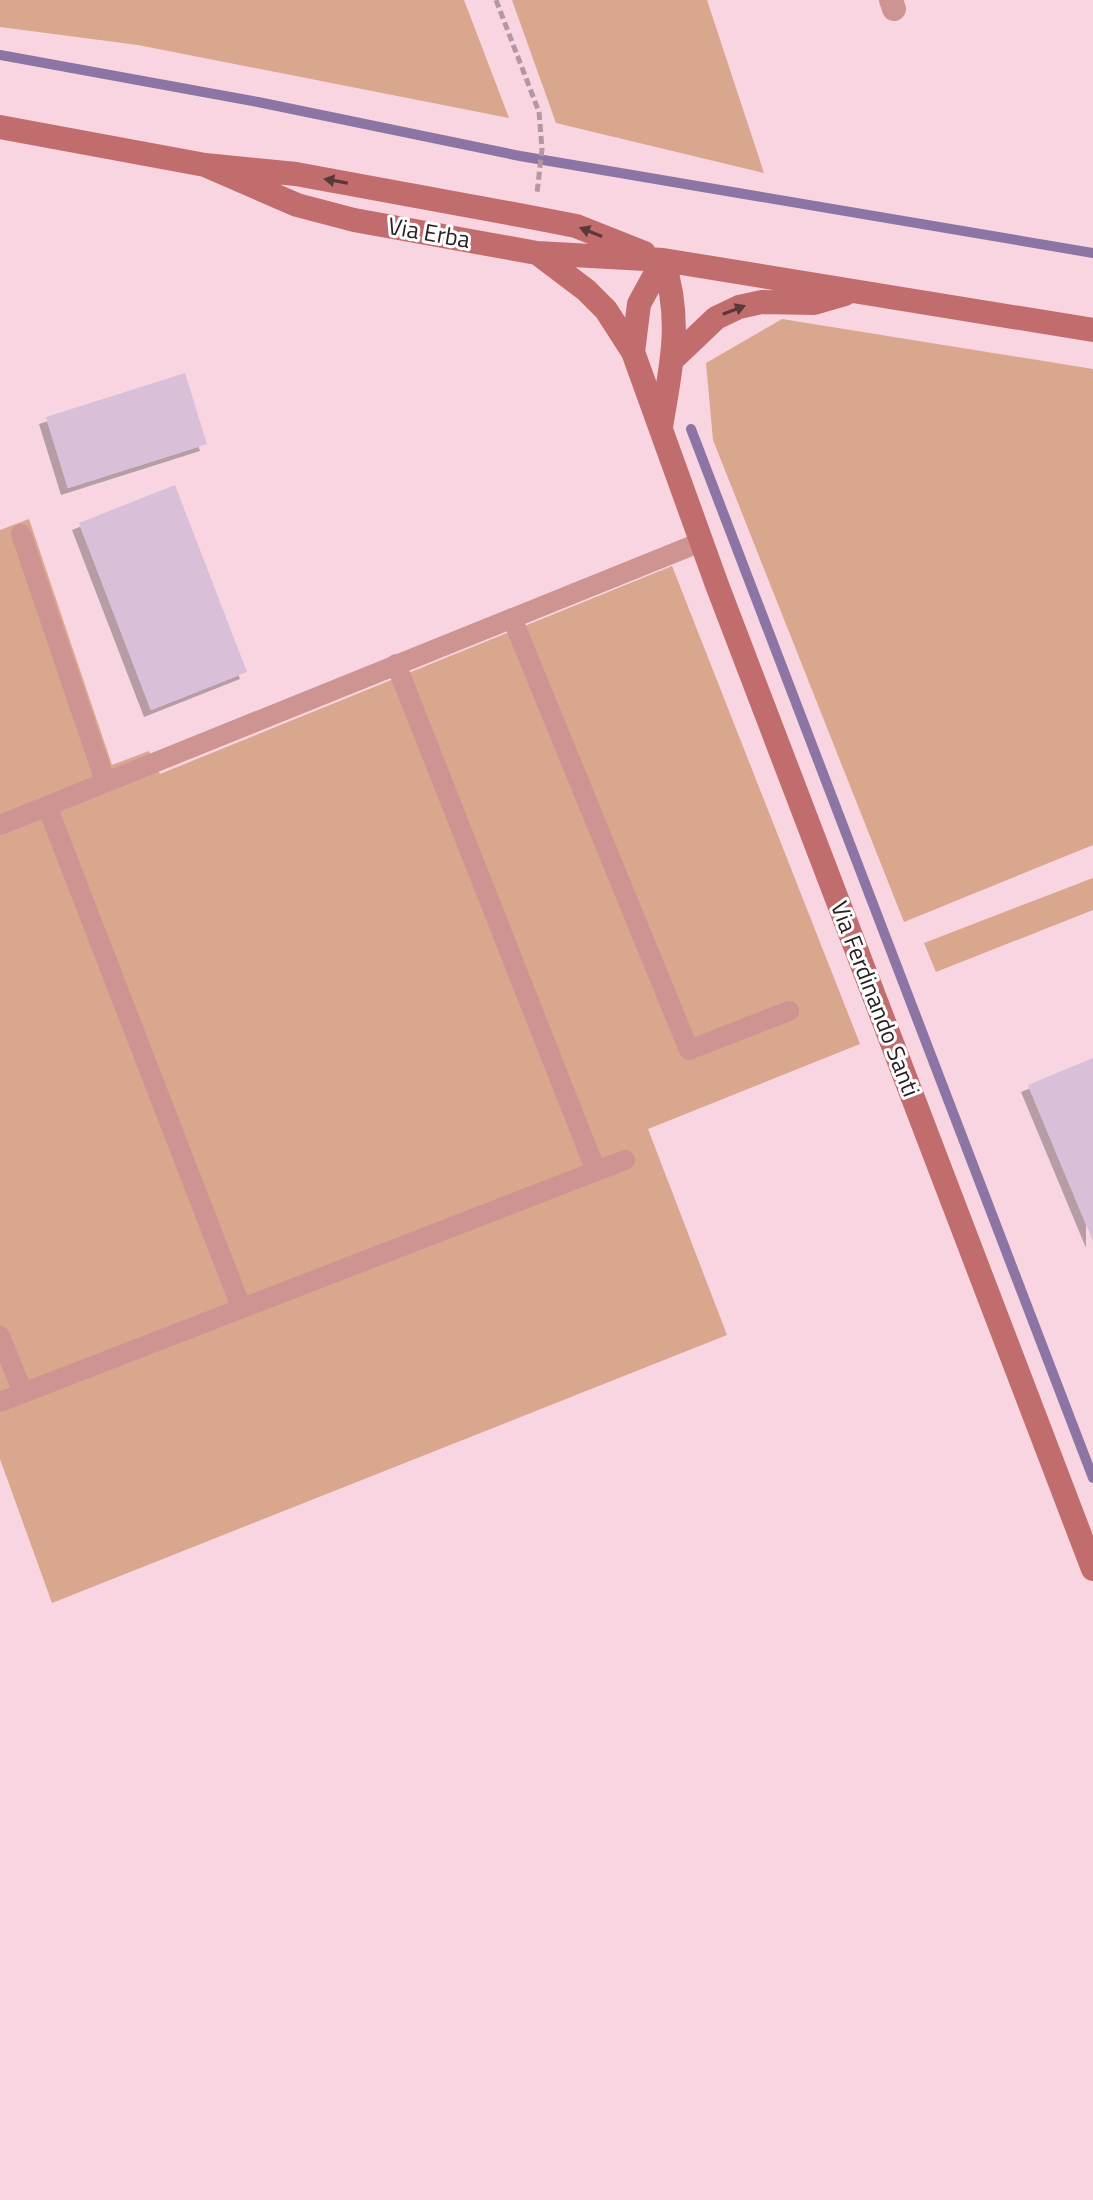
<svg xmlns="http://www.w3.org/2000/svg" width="1093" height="2200" font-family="'Titillium Web',sans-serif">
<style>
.green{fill:#d9a68e}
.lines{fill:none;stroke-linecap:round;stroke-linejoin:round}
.stream{stroke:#8c75a5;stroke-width:10}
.building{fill:#d9c0d8;filter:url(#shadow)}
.path{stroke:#b398a1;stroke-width:5;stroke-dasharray:8 4;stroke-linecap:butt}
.lane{stroke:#ce9492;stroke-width:20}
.street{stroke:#ce9492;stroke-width:24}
.secondary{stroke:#c16d6d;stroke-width:24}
.oneway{fill:#59373b}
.labels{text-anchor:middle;stroke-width:6;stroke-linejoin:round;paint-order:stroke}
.street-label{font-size:24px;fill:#2d2025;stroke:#fff}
</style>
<defs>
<filter id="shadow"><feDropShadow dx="-7" dy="7" stdDeviation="0" flood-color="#0004"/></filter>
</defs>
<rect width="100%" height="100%" fill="#f8d5e1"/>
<path class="green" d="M0,0H464L509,118L138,45L0,27Z
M512,0H707L764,173L556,123Z
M782,319L1093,369V845L904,922L713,440L706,363Z
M29,519L112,765L149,751L160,774L672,566L860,1044L648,1129L727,1335L52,1603L0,1459V530Z
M1093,878V910L936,972L924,943Z"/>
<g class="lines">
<path class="stream" d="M0,55L258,102L520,156L1093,253
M691,429L1093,1478"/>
</g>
<path class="building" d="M185,373L207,444L68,488L46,417Z
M175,485L247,672L151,710L79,523Z
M1093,1058V1241L1028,1085Z"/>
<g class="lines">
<path class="path" d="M496,0L539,112L542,149L537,193"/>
<path class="lane" d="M21,534L105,781
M512,618L689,1050L789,1011
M396,664L596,1171
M47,806L241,1307
M0,825L701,542
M0,1336L23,1393
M0,1402L625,1160"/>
<path class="street" d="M891,0L894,9"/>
<path class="secondary" d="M0,127L205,165L296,174L535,218L576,226L644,253
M205,165L297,205L354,220L537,253L663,260L1093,330
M537,253L586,290L606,310L633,352L717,585L1093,1569
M633,352L639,304L663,260
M674,358L716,318L739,307L762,302L814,303L845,294
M661,427C671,365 683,322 663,260"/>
</g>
<defs><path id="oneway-solid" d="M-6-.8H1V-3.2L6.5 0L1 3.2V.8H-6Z" transform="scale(2)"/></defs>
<g class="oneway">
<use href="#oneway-solid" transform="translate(336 181) rotate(-170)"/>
<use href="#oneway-solid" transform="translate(591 232) rotate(-158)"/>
<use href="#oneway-solid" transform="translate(734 310) rotate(-21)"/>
</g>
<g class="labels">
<g class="street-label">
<text transform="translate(429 233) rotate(10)" y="8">Via Erba</text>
<text transform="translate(875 999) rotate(69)" y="8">Via Ferdinando Santi</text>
</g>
</g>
</svg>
